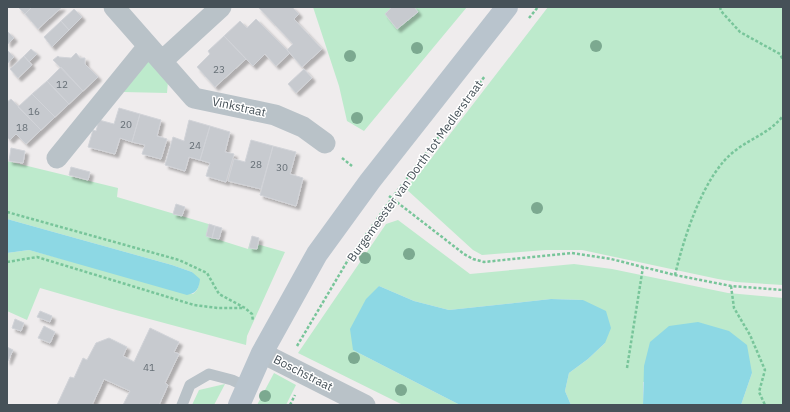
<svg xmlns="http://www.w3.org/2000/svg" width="790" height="412" font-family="'IBM Plex Sans',sans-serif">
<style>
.green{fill:#bdeacc}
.water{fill:#8dd8e4}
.building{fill:#c7cacf;stroke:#d1d3d8;filter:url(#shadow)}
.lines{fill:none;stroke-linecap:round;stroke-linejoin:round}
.path{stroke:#78c59a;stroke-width:2.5;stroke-dasharray:3 2;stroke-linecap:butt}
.lane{stroke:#b9c2c8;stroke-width:11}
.street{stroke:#b9c2c8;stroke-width:21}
.secondary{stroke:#b9c4cd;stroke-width:22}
.tree{fill:#7ca990}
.labels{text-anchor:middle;stroke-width:3;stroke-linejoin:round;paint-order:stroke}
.number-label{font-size:10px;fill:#666f76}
.street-label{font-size:12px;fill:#465158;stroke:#fff}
</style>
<defs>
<filter id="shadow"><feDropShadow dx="3.5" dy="3.5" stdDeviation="1" flood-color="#0004"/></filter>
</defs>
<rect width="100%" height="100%" fill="#efeced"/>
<path class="green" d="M313,7H467L364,131L347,121L339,86Z
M548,7H783V285L736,282L718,279L582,250H546L482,255L473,250L405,188L420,173Z
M150,57L168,81L167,93L123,92Z
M7,161L118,188L117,197L212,225L210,237L248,249L250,242L285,252L247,336L246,345L116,310L40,288L27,320L7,311V253L29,250L193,294L197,290L199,284L192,272L172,265L7,219Z
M398,220L470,274L574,264L612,269L728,293L783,298V405H741L752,373L643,382V405H571L565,391L569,373L588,359L605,343L583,300L551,299L449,310L414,301L379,286L353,350L460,405H403L298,353L386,224Z
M274,373L296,385L286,405H257Z
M225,384L214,405H192L199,390Z"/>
<path class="water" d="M7,219L172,265L192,272L200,279C199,288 197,293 187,295L29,250L7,253Z
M379,286L414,301L449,310L551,299L583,300L606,311L611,328L605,343L588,359L569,373L565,391L571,405H460L353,350L350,329L366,299Z
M698,322L729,331L747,345L752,373L741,405H643L644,366L650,342L669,326Z"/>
<path class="building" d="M18,7H32L25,14Z
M32,7H62L38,29L25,14Z
M258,7H292L299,14L294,19L322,49L302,67L287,50L293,44Z
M392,7H414L418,12L397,29L385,14Z
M74,9L82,17L69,30L61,21Z
M256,19L290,53L276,66L265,54L253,66L224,36L240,21L247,28Z
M61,21L69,30L52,47L44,37Z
M7,31L14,38L8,44L7,42Z
M224,36L246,59L215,87L197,67L210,54L208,51Z
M31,49L37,54L29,62L24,56Z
M7,50L14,57L7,64Z
M76,53L80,58H85V64L98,77L83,91L53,60L58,56L59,57L71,58Z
M24,56L32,65L18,78L10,69Z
M61,67L83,91L69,104L47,81Z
M304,69L312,78L296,93L288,84Z
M47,81L69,104L55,117L32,94Z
M32,94L55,117L41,130L18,107Z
M11,99L41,130L26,144L16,134L10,140L7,137V102Z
M119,108L140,114L132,142L120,138L115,154L88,147L93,130L96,131L99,120L114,124Z
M140,114L161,120L157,136L167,139L161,159L142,154L145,145L132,142Z
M189,120L210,126L200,160L189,157L185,171L165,165L173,137L184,141Z
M210,126L230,132L225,152L234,154L226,182L206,176L210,163L200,160Z
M251,140L273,146L261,189L228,181L234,159L245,162Z
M273,146L296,152L290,174L303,178L296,206L260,195Z
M11,148L25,151L23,163L9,161Z
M71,167L90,172L88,180L69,175Z
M176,204L185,207L182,216L173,214Z
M209,224L215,226L212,238L206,236Z
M215,226L222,228L219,239L212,238Z
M252,236L259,238L257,249L249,248Z
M40,311L52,316L50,322L37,317Z
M15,319L24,323L21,331L12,328Z
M44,326L55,332L50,343L38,338Z
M150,328L179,342L174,352L179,354L165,383L168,385L159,405H123L130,391L104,379L92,405H57L70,377L74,378L83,358L87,360L96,343L109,338L127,347L123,356L134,362Z
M7,347L13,350L8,361H7Z"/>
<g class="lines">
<path class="path" d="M720,7L721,11L740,32L780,54L783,60
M529,18L538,7
M342,158L352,166
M389,196L464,254L473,259L484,262L572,253L611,259L675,275L731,286L783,290
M7,212L179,260L207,273L219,294L245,308L252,314L253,321
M7,262L37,257L194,305L218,308H244
M675,275C684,237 704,173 736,150C753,137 768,134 783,116
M731,286L734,308L750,335L765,370L759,392L765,405
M297,346L348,260L392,198L485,76
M627,368L643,267
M290,405L295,395"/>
<path class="lane" d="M182,405L190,385L209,374L232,380L247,387"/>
<path class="street" d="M114,7L194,98L275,115L303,127L325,143
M162,61L221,7
M57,158L148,46
M262,353L365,405"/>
<path class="secondary" d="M239,405L262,353L317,254L370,181L507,7"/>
</g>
<g class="tree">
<circle cx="596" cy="46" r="6"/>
<circle cx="417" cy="48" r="6"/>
<circle cx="350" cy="56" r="6"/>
<circle cx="357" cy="118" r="6"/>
<circle cx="537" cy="208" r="6"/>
<circle cx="409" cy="254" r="6"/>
<circle cx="365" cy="258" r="6"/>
<circle cx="354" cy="358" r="6"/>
<circle cx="401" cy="390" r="6"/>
<circle cx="265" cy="396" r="6"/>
</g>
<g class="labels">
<g class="number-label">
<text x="219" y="73">23</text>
<text x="62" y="88">12</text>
<text x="34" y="115">16</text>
<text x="126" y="128">20</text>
<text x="22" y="131">18</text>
<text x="195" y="149">24</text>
<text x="256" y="168">28</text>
<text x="282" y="171">30</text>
<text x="149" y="371">41</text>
</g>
<g class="street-label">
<text transform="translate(239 107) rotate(12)" y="4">Vinkstraat</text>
<text transform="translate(415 171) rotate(-54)" y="4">Burgemeester van Dorth tot Medlerstraat</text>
<text transform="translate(303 373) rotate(27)" y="4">Boschstraat</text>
</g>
</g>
<rect width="790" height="412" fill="none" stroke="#465158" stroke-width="16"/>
</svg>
